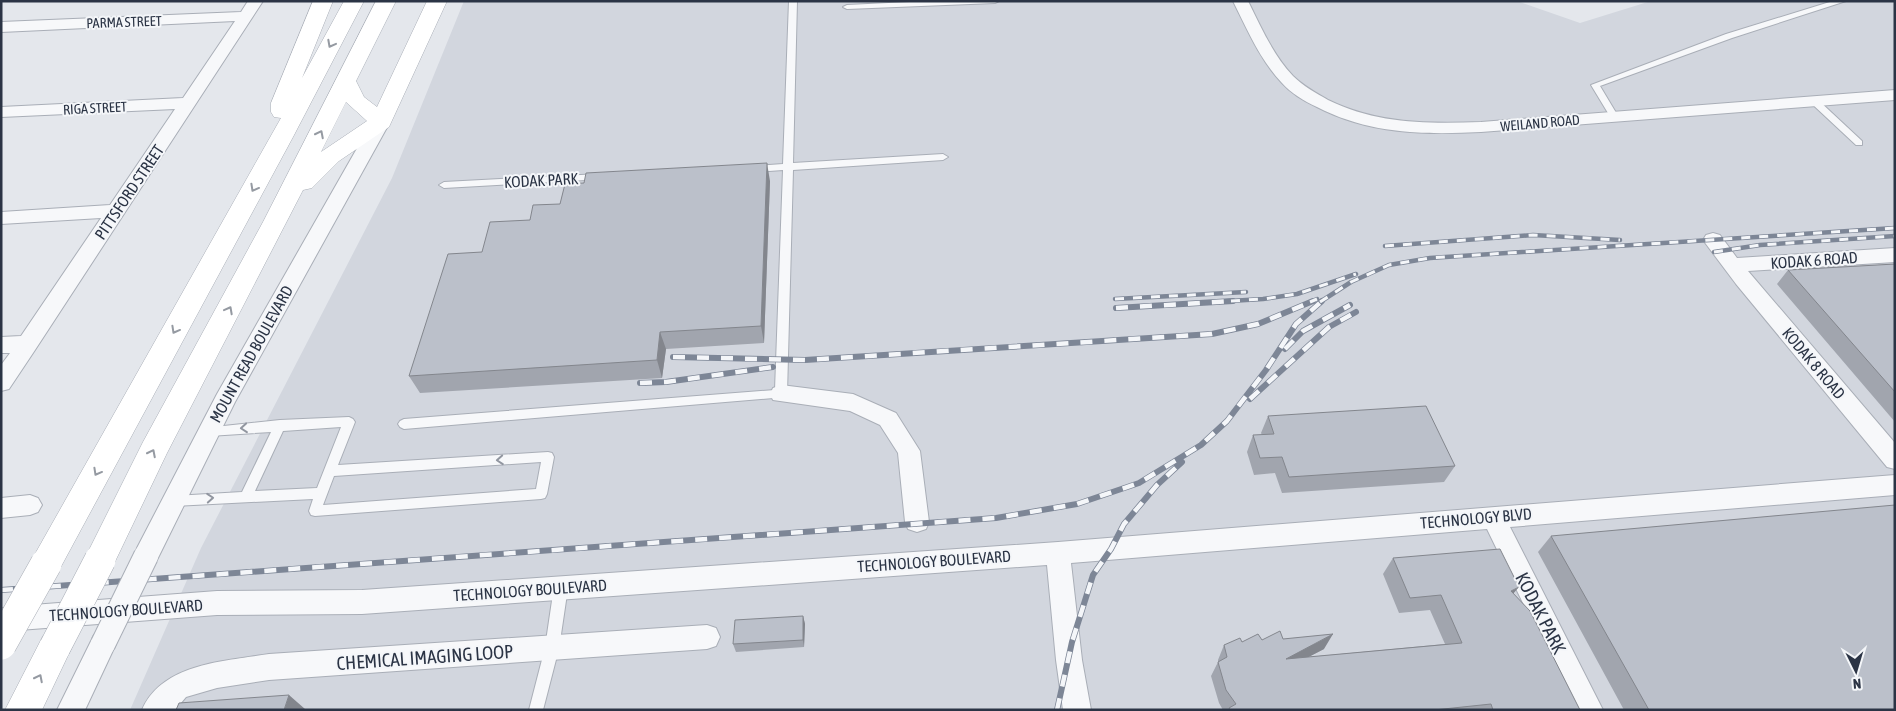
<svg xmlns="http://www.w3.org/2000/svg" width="1896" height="711" font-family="'Asap Condensed',sans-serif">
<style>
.built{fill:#d2d6de}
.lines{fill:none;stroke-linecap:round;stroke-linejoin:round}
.lane-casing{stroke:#a9aeb7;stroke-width:2}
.street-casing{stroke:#a9aeb7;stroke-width:2}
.secondary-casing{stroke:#a9aeb7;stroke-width:1}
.lane{fill:#f7f8fa;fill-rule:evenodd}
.street{fill:#f7f8fa;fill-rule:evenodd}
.secondary{fill:#fff;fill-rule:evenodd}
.rail-far1-casing{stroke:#7d8696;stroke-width:4.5}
.rail-casing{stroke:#7d8696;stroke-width:6}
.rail-far1{stroke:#f4f6f9;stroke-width:3;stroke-dasharray:9;stroke-linecap:butt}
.rail{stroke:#f4f6f9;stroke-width:4.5;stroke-dasharray:12;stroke-linecap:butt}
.street-bridge-casing{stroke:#a9aeb7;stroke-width:26;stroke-linecap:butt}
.secondary-bridge-casing{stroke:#a9aeb7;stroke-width:32;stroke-linecap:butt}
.street-bridge{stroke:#f7f8fa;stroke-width:24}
.secondary-bridge{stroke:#fff;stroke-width:31}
.wall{fill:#a1a5ae}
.shaded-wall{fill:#83868d}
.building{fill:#bbc0ca;stroke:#83868d}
.oneway{stroke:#959aa2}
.oneway2{stroke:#9196a0}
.labels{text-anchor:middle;stroke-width:4;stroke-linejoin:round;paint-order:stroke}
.far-street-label{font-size:14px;fill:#2b3445;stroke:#f4f6f9}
.street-label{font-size:16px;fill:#2b3445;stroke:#f4f6f9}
.near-street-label{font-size:19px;fill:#2b3445;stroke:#f4f6f9}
</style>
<rect width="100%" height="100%" fill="#e4e7ec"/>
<path class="built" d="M464,1H1517L1580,23L1651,1H1895V710H130L201,548L392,178Z"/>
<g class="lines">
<g class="lane-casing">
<path id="lane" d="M789,1H797L793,163L943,154L948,157L943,160L793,170L787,394L785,397L404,429L400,427L398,424L400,421L404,419L775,390L783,170L753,172L748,169L753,166L783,164Z
M930,1H999L995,3L847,9L843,7L847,5Z
M1833,1H1846L1732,38L1600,86L1618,116L1617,118H1611L1591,85L1726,34Z
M1814,98L1817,99L1862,141V145H1856L1811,103V99Z
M600,174L605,177L603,179L444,188L439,185L444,182Z
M349,417L353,419L355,422L338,465L548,452L552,453L554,457L547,494L545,498L541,499L315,516L311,515L309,511L313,499L174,506L170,505L168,501L170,497L174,496L242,492L271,432L209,436L205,434L203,431L205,428L280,420ZM341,427L317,488L255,491L283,431ZM541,462L536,489L323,505L334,476Z
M561,581L566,583L568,587L559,648L543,710H529L545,648L554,587L556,583Z"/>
</g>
<g class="street-casing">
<path id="street" d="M248,1H263L35,350L9,389L1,391V365L10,353H1V337L21,336L101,218L1,224V212L110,205L175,109L1,117V107L183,98L235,21L1,32V22L241,12Z
M1233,1H1248C1261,27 1273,55 1293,76C1303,86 1316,93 1328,100C1377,124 1428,124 1481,122L1895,90V100L1481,132C1424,135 1369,134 1317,107C1304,101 1291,93 1282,83C1260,60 1247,29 1233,1Z
M381,117L387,118L390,122L235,402L155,564L146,567L137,564L134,556L137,548L217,394L372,122L375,118Z
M1713,233L1720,235L1737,258L1895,248V262L1748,271L1895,443V469L1887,467L1736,284L1703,240L1706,235Z
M781,385L853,394L896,413L920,451L929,522L926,529L917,532L908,529L905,522L898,453L880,425L850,411L773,400L770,394L773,388Z
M1895,475V495L1510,527L1603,710H1575L1487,529L1071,563L1082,660L1091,710H1063L1056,660L1047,565L362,614L217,615L6,631L1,629V609L6,607L217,591L362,590L1058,542Z
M30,495L38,498L42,505L38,512L30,515L1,518V498Z
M707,625L716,628L720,637L716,646L707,649L269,680L217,688L186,697L175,710H142C162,663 226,661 269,654Z
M103,632L112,635L116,644L85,710H57L94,635Z"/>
</g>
<g class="secondary-casing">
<path id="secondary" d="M313,1H333L302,78L344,1H364L293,137L57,574L46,578L35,574L30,564L35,554L281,118L274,117L271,112V103Z
M376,1H396L356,81L364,97L377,107L427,1H447L389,127L339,161L312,188L303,190L167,453L111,570L100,574L89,570L84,560L143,442L263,222ZM346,102L367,121L321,152Z
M55,631L67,636L72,647L42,710H5L43,636Z"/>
</g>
<use href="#lane" class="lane"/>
<use href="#street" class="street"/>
<use href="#secondary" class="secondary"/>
<g class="rail-far1-casing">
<path id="rail-far1" d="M1385,246L1533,235L1620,240
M1714,252L1760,245L1895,236
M1115,299L1246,292
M1213,302L1263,299L1297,294L1356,274
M1310,302L1317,299
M1320,302L1351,282L1389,265L1430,258L1895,228"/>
</g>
<g class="rail-casing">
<path id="rail" d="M1116,308L1233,301
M1285,349L1303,331L1350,305
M673,357L805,360L1212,334L1258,324L1313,301
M640,383L666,382L773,367
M1250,399L1329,327L1356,312
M1,590L996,518L1077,504L1139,483L1201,445L1227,421L1266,370L1296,324L1322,301
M1057,710L1072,642L1093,575L1111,549L1124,524L1157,485L1182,462"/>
</g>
<use href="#rail-far1" class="rail-far1"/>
<use href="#rail" class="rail"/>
<g class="street-bridge-casing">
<path id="street-bridge" d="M103,644L146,556"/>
</g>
<g class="secondary-bridge-casing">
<path id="secondary-bridge" d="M1,644L46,564
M55,647L100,560"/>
</g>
<use href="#street-bridge" class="street-bridge"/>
<use href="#secondary-bridge" class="secondary-bridge"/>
</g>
<path class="wall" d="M770,181L764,343L666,349L662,378L420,393L409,376L482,252L530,220Z
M1895,264V422L1777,284L1788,270Z
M1268,416L1455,466L1444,482L1282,493L1275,473L1254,475L1247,452L1253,435H1262L1261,433Z
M1551,536L1895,710H1624L1538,552Z
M1393,558L1513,593L1580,710H1223L1219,703L1211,676L1218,662V660L1224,645L1242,642L1283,639L1324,649L1308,657L1445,644L1430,610L1399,613L1383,574Z
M803,616L805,624L804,647L736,652L733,644Z"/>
<path class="shaded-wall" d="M767,163L770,181L764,343L761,326Z
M660,332L666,349L662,378L657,360Z
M1519,587L1506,602L1511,591Z
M803,616L805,624L804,647L803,640Z
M1333,634L1324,649L1278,673L1286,659Z
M289,695L305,709V710H284Z"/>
<path class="building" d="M767,163L761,326L660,332L657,360L409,376L448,254L482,252L490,222L530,220L533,205L560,204L565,184L584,183L586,173Z
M1895,264V392L1788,270Z
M1426,406L1455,466L1289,477L1282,457L1260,458L1253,435L1274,434L1268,416Z
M1895,505V710H1649L1551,536Z
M1500,549L1519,587L1511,591L1530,611L1580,710H1493L1491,704L1434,710H1230L1229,708L1236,704L1226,690L1218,662L1227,657L1224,645L1240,638L1242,642L1258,634L1262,640L1280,631L1283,639L1333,634L1286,659L1462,643L1441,595L1410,598L1393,558Z
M803,616V640L733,644L735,620Z
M289,695L284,710H176L179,703Z"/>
<defs><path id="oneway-chevron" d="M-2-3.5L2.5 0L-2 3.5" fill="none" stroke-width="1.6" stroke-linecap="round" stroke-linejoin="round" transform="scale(1.25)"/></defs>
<g class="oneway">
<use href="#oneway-chevron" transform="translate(331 44) rotate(118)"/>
<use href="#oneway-chevron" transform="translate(320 134) rotate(-63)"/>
<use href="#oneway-chevron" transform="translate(254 188) rotate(119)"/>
<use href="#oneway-chevron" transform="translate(229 310) rotate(-62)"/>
<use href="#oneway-chevron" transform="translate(175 330) rotate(119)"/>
<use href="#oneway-chevron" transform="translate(152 453) rotate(-63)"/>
<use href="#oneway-chevron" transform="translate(97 472) rotate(119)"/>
<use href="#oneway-chevron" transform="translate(39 678) rotate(-63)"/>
</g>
<g class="oneway2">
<use href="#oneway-chevron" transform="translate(244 428) rotate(175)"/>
<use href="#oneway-chevron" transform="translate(500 460) rotate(176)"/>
<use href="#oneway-chevron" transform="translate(210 498) rotate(-4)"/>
</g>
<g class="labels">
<g class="far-street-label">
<text transform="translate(124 22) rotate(-2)" y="5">PARMA STREET</text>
<text transform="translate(95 108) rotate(-3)" y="5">RIGA STREET</text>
<text transform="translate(1540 123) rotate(-5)" y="5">WEILAND ROAD</text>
</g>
<g class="street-label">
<text transform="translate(541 180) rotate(-3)" y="6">KODAK PARK</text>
<text transform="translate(129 192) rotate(-56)" y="6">PITTSFORD STREET</text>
<text transform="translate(1814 260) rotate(-4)" y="6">KODAK 6 ROAD</text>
<text transform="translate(251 354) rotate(-61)" y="6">MOUNT READ BOULEVARD</text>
<text transform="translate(1814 363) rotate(50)" y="6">KODAK 8 ROAD</text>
<text transform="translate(1476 518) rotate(-5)" y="6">TECHNOLOGY BLVD</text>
<text transform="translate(934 561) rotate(-4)" y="6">TECHNOLOGY BOULEVARD</text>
<text transform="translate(530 590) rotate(-4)" y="6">TECHNOLOGY BOULEVARD</text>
<text transform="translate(126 610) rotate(-4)" y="6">TECHNOLOGY BOULEVARD</text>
</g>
<g class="near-street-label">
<text transform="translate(1541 613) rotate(63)" y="7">KODAK PARK</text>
<text transform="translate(425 657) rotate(-4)" y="7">CHEMICAL IMAGING LOOP</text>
</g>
</g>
<rect width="1896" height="711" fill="none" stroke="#2b3445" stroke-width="5"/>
<g transform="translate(1856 671) rotate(175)" stroke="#f4f6f9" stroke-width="4" paint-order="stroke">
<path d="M0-4L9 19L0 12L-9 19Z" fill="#2b3445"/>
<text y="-8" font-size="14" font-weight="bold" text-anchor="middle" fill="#2b3445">N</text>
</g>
</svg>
